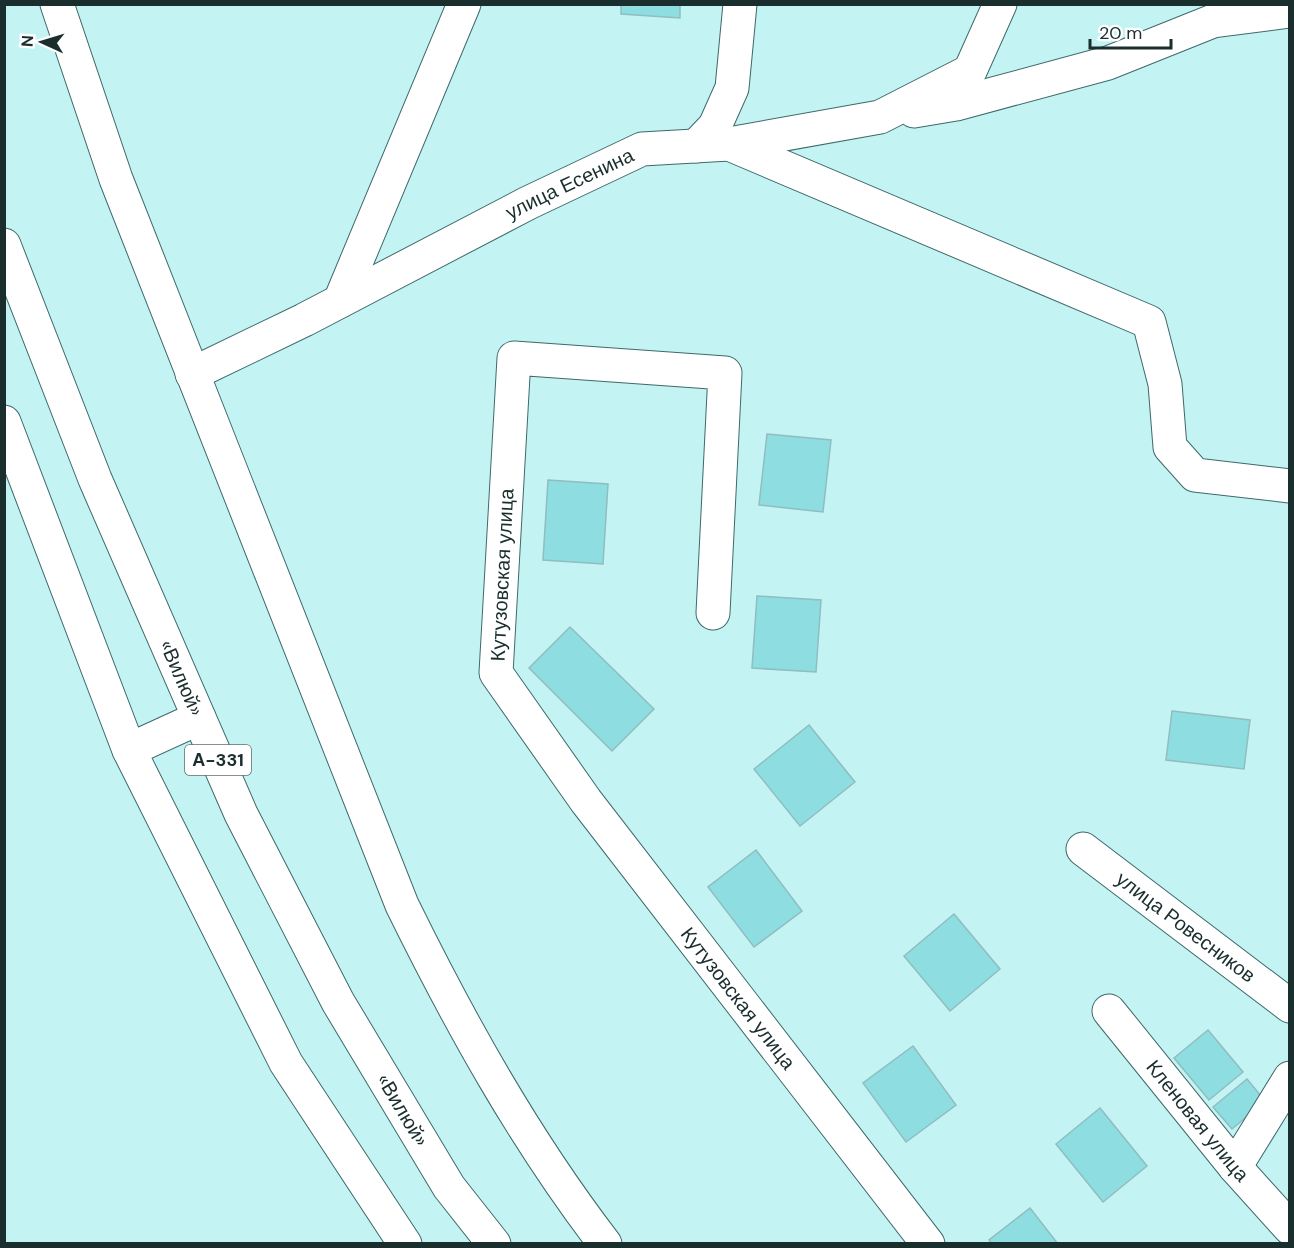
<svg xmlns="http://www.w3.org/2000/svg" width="1294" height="1248" font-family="'DM Sans',sans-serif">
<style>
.building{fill:#8edee1;stroke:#90bdbf;stroke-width:1.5}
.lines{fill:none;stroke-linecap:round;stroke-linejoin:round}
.minor-casing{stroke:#3e696a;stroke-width:35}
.highway-casing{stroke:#3e696a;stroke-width:35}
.minor{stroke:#fff;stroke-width:33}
.highway{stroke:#fff;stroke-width:33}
.labels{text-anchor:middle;stroke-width:5;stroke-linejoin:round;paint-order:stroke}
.shield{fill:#fff;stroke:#5f6d6d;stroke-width:1.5}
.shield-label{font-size:18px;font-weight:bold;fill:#1b2e2e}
.street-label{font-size:20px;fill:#1b2e2e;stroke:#fff}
</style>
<rect width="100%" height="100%" fill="#c4f3f4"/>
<path class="building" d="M621,4H680V18L621,14Z
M767,434L831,440L823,512L759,505Z
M548,480L608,484L603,564L543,560Z
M757,596L821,600L816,672L752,668Z
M570,627L654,709L612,751L529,668Z
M1172,711L1250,720L1244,769L1166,760Z
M809,725L855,782L800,826L754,769Z
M756,850L802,911L754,947L708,887Z
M954,914L1000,969L950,1011L904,956Z
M1208,1030L1243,1072L1209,1100L1174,1058Z
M913,1046L956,1105L906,1142L863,1083Z
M1247,1079L1265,1101L1232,1129L1213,1107Z
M1100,1108L1147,1166L1103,1202L1056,1144Z
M1030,1208L1058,1244H992L989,1240Z"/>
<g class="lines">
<g class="minor-casing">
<g id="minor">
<path d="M57,4L116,179L402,905C461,1025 524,1138 605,1244"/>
<path d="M914,111L956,104L1108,63L1213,21L1290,11"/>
<path d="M729,144L1149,322L1165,384L1170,447L1195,475L1290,486"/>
<path d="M696,146L715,126L732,88L740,4"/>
<path d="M340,301L464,4"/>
<path id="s1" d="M192,374L304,320L528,203L642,149L729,144L880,117L970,71L1000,4"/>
<path id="s2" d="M713,613L725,373L514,358L496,673L586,801L928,1244"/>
<path id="s3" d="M1083,849L1290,1006"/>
<path id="s4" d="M1109,1011L1235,1167L1290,1228"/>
<path d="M1235,1167L1290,1078"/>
</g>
</g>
<g class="highway-casing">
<g id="highway">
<path id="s5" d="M4,245L95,479L241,814L338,1002L449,1187L494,1244"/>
<path d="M4,422L129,750L286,1063L405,1244"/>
<path d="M129,750L199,718"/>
</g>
</g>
<use href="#minor" class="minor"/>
<use href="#highway" class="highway"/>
</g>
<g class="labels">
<rect class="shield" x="185" y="745" width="66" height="30" rx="4.5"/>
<g class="shield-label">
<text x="218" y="766">А-331</text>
</g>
<g class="street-label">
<text dy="7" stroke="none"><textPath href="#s1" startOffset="423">улица Есенина</textPath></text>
<text transform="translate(502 575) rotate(-87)" y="7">Кутузовская улица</text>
<text dy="7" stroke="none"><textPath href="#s5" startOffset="468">«Вилюй»</textPath></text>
<text dy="7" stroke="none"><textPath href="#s3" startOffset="129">улица Ровесников</textPath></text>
<text dy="7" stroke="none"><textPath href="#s2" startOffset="1173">Кутузовская улица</textPath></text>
<text dy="7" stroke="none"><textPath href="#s5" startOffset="954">«Вилюй»</textPath></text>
<text dy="7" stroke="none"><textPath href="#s4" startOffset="141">Кленовая улица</textPath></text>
</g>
</g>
<rect width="1294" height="1248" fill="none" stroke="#1b2e2e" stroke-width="12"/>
<g transform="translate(42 42) rotate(274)" stroke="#ffffff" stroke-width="4.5" paint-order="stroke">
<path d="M0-4.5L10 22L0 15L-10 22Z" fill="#1b2e2e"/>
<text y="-9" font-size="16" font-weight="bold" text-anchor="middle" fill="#1b2e2e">N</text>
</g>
<path d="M1090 39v9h81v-9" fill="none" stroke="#1b2e2e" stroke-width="3"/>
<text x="1099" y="39" font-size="18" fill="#1b2e2e" stroke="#ffffff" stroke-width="4.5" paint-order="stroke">20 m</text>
</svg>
